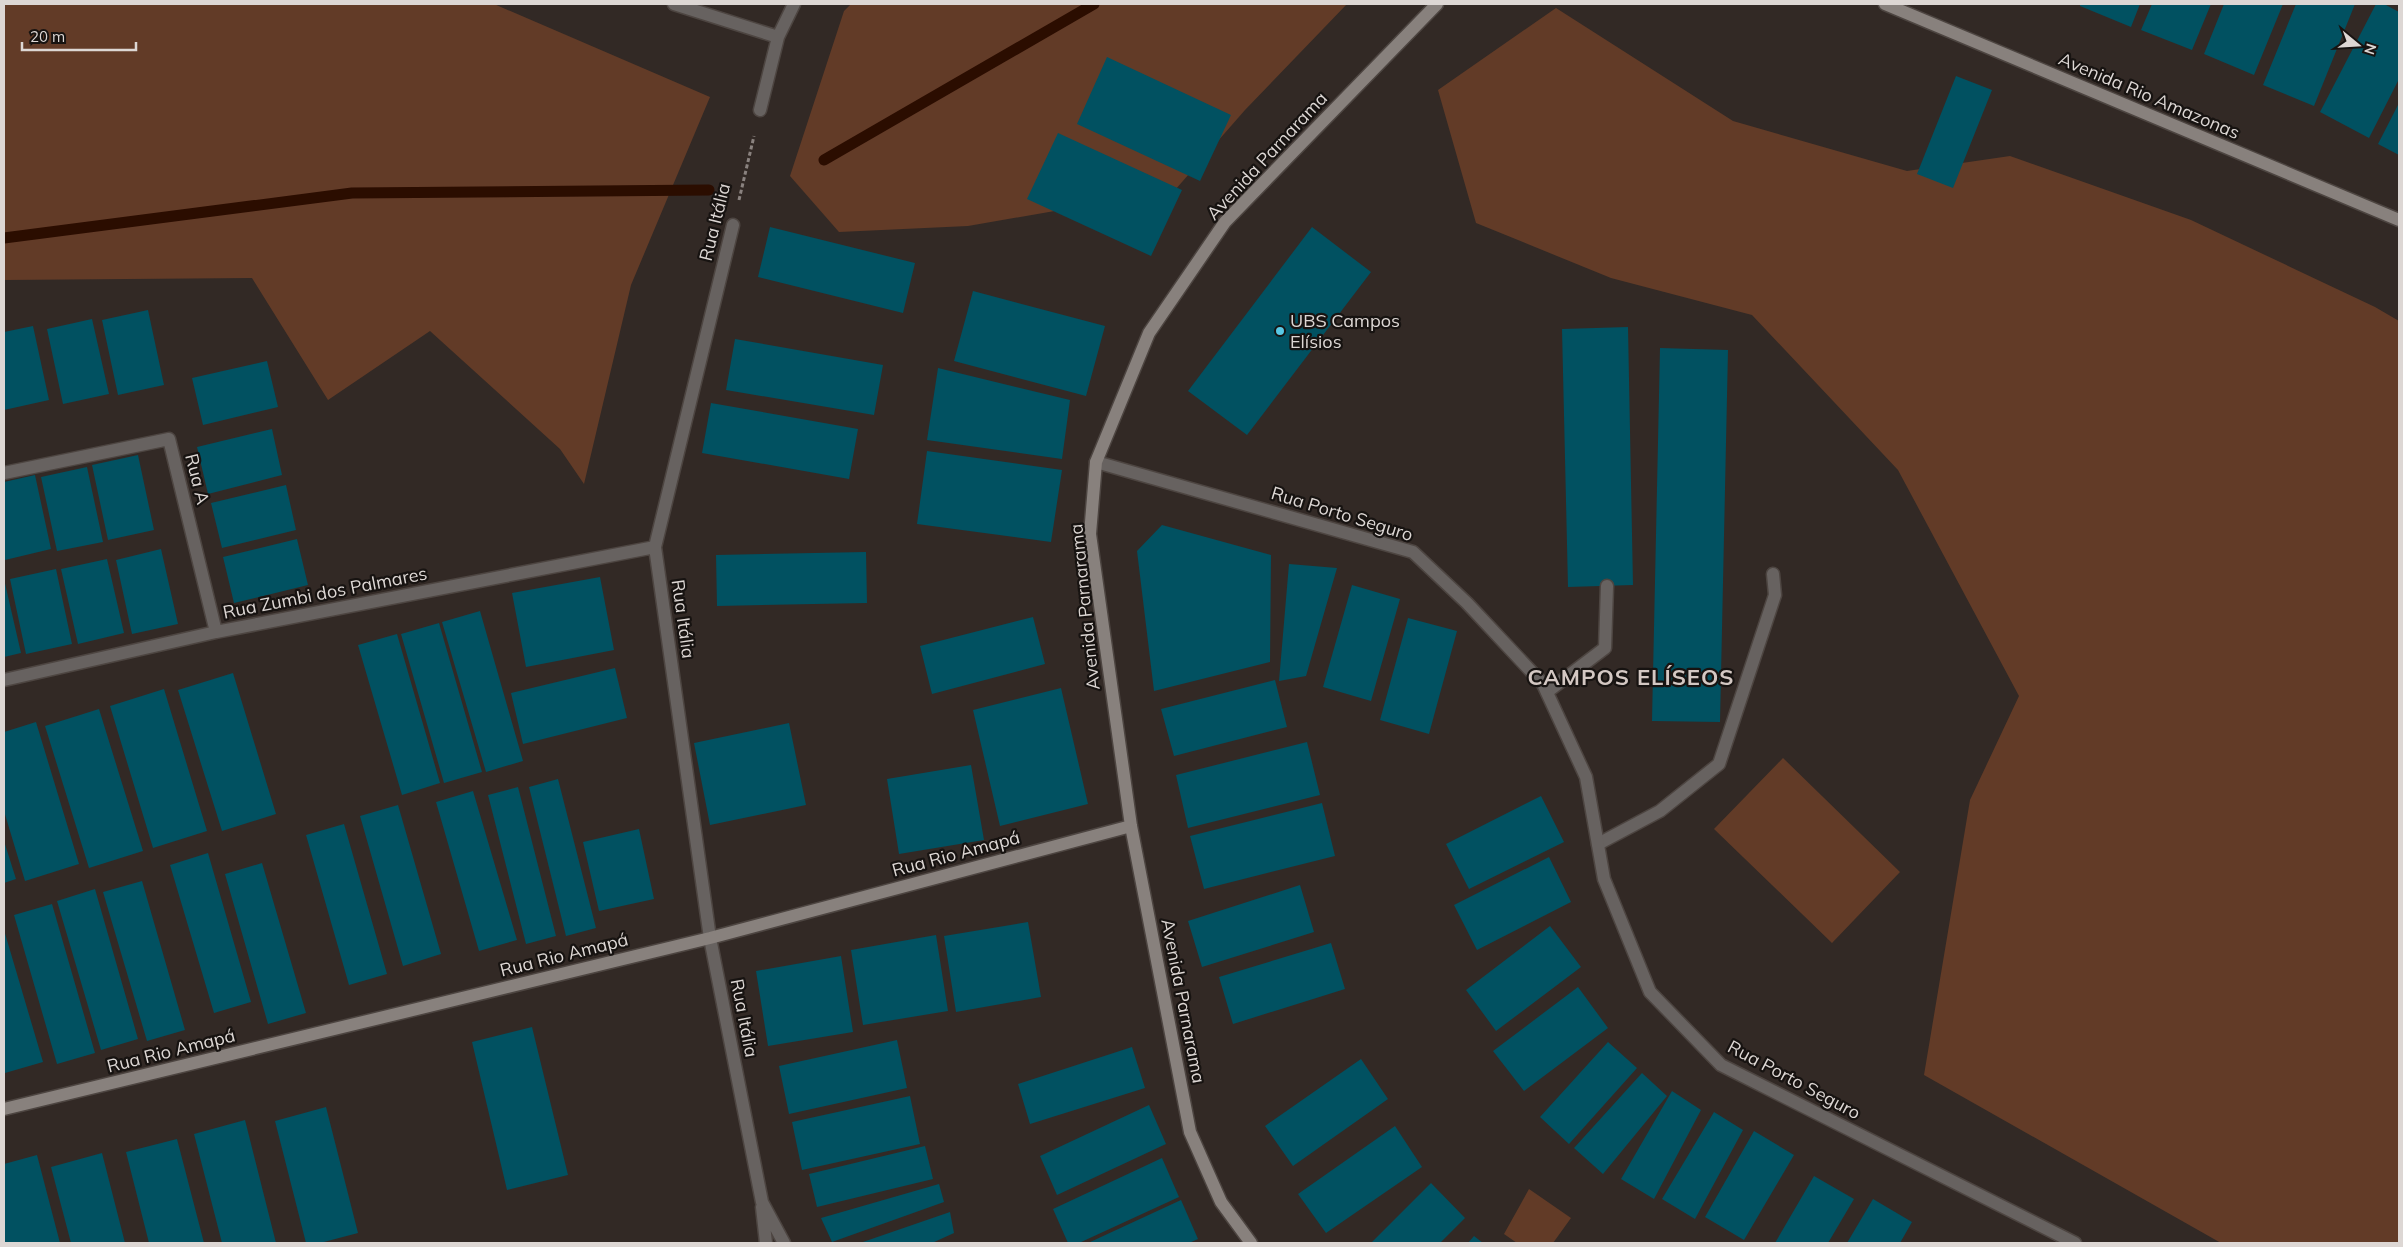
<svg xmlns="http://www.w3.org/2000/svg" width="2403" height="1247" font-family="Mulish,sans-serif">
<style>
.green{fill:#623b27}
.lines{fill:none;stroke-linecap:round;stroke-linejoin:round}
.stream{stroke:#2b0d00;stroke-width:11}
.building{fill:#015161}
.lane-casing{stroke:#4d4541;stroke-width:15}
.street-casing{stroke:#4d4541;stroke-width:15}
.secondary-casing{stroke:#4d4541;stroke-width:15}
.path{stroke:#8a827f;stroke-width:3;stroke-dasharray:4 2.5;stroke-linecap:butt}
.lane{stroke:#676260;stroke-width:12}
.street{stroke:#676260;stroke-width:12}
.secondary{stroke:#88817d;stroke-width:12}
.poi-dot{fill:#59c8e4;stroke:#171311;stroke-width:2}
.labels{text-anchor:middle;stroke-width:4.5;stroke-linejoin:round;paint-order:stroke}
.street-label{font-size:18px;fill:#ddd7d4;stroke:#171311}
.poi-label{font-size:18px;fill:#ddd7d4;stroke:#171311;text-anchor:start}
.district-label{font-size:22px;font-weight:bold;letter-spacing:1px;fill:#d4c8c3;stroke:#171311}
</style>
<rect width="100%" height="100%" fill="#322925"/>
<path class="green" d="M4,4H494L710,97L631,285L584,484L560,449L430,331L328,400L252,278L4,280Z
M851,4H1347L1245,110L1175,190L968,226L839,232L790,176L844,11Z
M1556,8L1733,121L1907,171L2010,156L2191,220L2375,307L2399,321V1243H2221L1924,1075L1970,800L2019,696L1898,470L1752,315L1611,278L1476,223L1438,90Z
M1783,758L1900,872L1832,943L1714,829Z
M1529,1189L1571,1218L1553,1243H1517L1504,1234Z"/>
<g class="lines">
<path class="stream" d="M824,160L1094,4
M4,238L352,193L709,190"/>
</g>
<path class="building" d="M2080,4H2140L2131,27L2080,6Z
M2152,4H2211L2192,50L2141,30Z
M2224,4H2283L2254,75L2204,54Z
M2296,4H2355L2314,106L2263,85Z
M2376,4H2384L2399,12V79L2369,138L2320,112Z
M1107,57L1231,115L1200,181L1077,124Z
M1956,76L1992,90L1953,188L1917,174Z
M2399,103V155L2378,144Z
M1058,133L1182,190L1151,256L1027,199Z
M770,227L915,263L903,313L758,277Z
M1312,227L1371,272L1247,435L1188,391Z
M973,291L1105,326L1086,396L954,361Z
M148,310L164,385L118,395L102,320Z
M92,319L109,394L63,404L47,329Z
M33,326L49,400L4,410V332Z
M1628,327L1633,585L1568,587L1562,329Z
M735,339L883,365L874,415L726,390Z
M1660,348L1728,350L1720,722L1652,721Z
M267,361L278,407L203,425L192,378Z
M938,368L1070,400L1062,459L927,440Z
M711,403L858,429L849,479L702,453Z
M272,429L282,475L208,494L197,447Z
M927,451L1062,470L1051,542L917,524Z
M138,455L154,530L108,540L92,465Z
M87,467L103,542L57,551L41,477Z
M35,475L51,549L5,560L4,482Z
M286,485L296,530L222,548L211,503Z
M1162,525L1271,555L1270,662L1154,691L1137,551Z
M297,539L308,585L234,603L223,557Z
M161,549L178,624L132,634L116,560Z
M866,552L867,603L717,606L716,555Z
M107,559L124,633L78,644L61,569Z
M1289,564L1337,568L1306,676L1279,681Z
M56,569L72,644L26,654L10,579Z
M600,577L614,650L526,667L512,593Z
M4,579L21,653L4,657Z
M1352,585L1400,599L1371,701L1323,687Z
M480,611L523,761L486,772L442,622Z
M1033,617L1045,664L932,694L920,646Z
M1408,618L1457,631L1429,734L1380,720Z
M439,623L482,772L444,783L401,634Z
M397,634L440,783L402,795L358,645Z
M615,668L627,718L523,744L511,693Z
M233,673L276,814L222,831L178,690Z
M1275,680L1287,727L1174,756L1161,709Z
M1061,688L1088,804L1000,826L973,710Z
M164,689L207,831L153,848L110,706Z
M99,709L143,851L89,868L45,726Z
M36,722L79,864L25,881L4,811V732Z
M789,723L806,805L710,825L694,743Z
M1307,742L1320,795L1188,828L1176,775Z
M971,765L984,840L899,854L887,779Z
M558,779L596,928L566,936L529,787Z
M518,787L556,936L526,944L488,795Z
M473,791L517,940L479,951L436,802Z
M1541,796L1564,842L1469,889L1446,844Z
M1322,803L1335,856L1204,889L1190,836Z
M398,805L441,954L403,966L360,816Z
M344,824L387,974L349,985L306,835Z
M639,829L654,899L599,911L583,842Z
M4,841L16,879L4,883Z
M208,853L251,1002L214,1013L170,865Z
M1549,857L1571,902L1477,950L1454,905Z
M262,863L306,1013L268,1024L225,874Z
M142,881L185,1030L147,1041L103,892Z
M1300,885L1314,932L1202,967L1188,921Z
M95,889L138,1039L101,1050L57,901Z
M52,904L95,1053L57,1064L14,915Z
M1028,922L1041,997L956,1012L944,936Z
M1550,926L1581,967L1496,1031L1466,990Z
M4,930L43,1062L5,1073L4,1070Z
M936,935L948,1011L863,1025L851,950Z
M1331,943L1345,989L1233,1024L1219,977Z
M841,956L853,1032L768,1046L756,971Z
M1578,987L1608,1028L1524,1091L1493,1051Z
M532,1027L568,1175L507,1190L472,1042Z
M897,1040L907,1088L789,1114L779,1066Z
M1608,1042L1637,1068L1569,1144L1540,1117Z
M1132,1047L1145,1088L1030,1124L1018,1084Z
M1361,1059L1388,1099L1293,1166L1265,1126Z
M1642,1073L1667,1096L1603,1174L1574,1148Z
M1672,1091L1701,1110L1654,1199L1621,1179Z
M910,1096L920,1144L802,1170L792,1122Z
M1149,1105L1166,1144L1057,1195L1040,1156Z
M326,1107L358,1233L320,1243H306L275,1121Z
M1714,1112L1743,1130L1695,1219L1662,1199Z
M245,1120L276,1243H222L194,1134Z
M1395,1126L1422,1167L1326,1233L1298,1194Z
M1754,1131L1794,1155L1744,1240L1705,1217Z
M177,1139L204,1243H149L126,1152Z
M925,1146L933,1179L817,1207L809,1174Z
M102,1153L125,1243H71L51,1167Z
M37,1155L60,1243H5L4,1164Z
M1162,1158L1179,1197L1079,1243H1068L1053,1209Z
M1814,1176L1854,1199L1828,1243H1775Z
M1431,1183L1465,1218L1440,1243H1371Z
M939,1184L944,1202L832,1242L821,1218Z
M1873,1199L1912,1222L1900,1243H1847Z
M1181,1200L1198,1239L1189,1243H1088Z
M950,1212L954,1233L932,1243H860Z
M1474,1236L1483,1243H1468Z"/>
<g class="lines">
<g class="lane-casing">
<path id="lane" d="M1547,692L1605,648L1607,586
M1598,844L1660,811L1719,764L1775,595L1773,574"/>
</g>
<g class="street-casing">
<path id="street" d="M674,4L778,37
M760,110L778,37L794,4
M733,225L655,547L710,938L762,1202L784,1243
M1096,462L1413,552L1467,603L1543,684L1586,777L1604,879L1650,992L1721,1065L2075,1243
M4,473L169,439L216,632
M4,680L216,632L655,547
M762,1207L766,1243"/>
</g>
<g class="secondary-casing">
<path id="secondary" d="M1885,4L2399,220
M4,1109L710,938L1131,826
M1251,1243L1221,1202L1190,1132L1131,826L1090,534L1096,462L1149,333L1225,222L1437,4"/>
</g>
<path class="path" d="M739,200L754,136"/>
<use href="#lane" class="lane"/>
<use href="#street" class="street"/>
<use href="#secondary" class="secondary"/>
</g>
<circle class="poi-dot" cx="1280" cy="331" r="5"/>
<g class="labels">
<g class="street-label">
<text transform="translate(2149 96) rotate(23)" y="6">Avenida Rio Amazonas</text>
<text transform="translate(1267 156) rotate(-47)" y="6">Avenida Parnarama</text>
<text transform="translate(715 222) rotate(-76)" y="6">Rua Itália</text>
<text transform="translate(197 479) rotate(76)" y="6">Rua A</text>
<text transform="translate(1342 514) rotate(17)" y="6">Rua Porto Seguro</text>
<text transform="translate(325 593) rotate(-11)" y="6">Rua Zumbi dos Palmares</text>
<text transform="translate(1085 607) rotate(-96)" y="6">Avenida Parnarama</text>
<text transform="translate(683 619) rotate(82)" y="6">Rua Itália</text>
<text transform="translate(956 854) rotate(-15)" y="6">Rua Rio Amapá</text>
<text transform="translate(564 955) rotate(-14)" y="6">Rua Rio Amapá</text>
<text transform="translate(1183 1001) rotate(79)" y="6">Avenida Parnarama</text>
<text transform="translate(744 1018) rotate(79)" y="6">Rua Itália</text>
<text transform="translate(171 1051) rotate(-14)" y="6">Rua Rio Amapá</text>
<text transform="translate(1794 1080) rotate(28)" y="6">Rua Porto Seguro</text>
</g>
<g class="poi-label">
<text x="1290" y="327">UBS Campos<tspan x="1290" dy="21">Elísios</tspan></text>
</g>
<g class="district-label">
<text x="1631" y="685">CAMPOS ELÍSEOS</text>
</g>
</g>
<rect width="2403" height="1247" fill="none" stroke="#ddd7d4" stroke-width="10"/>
<g transform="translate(2358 45) rotate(108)" stroke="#171311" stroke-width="4" paint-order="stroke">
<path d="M0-4L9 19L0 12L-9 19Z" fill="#ddd7d4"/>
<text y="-8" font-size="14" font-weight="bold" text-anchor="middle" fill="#ddd7d4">N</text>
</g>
<path d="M22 42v8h114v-8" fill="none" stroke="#ddd7d4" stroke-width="2.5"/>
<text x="30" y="42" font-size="15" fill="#ddd7d4" stroke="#171311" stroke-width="4" paint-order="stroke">20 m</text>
</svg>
